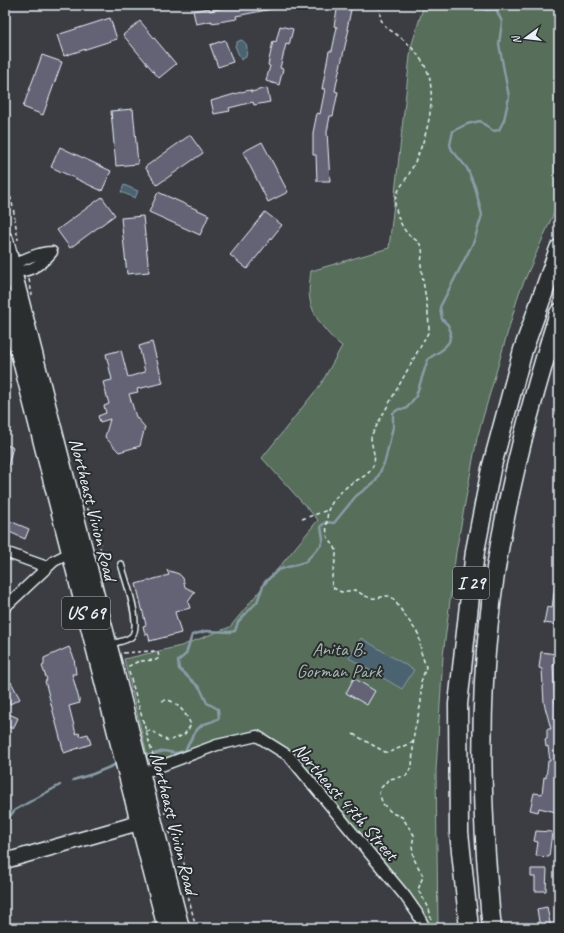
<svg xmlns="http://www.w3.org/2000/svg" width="564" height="933" font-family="Caveat,sans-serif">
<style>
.green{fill:#566e5a;stroke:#9fb0a9}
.water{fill:#4b646f;stroke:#8a9ca6}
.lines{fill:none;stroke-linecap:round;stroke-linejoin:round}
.stream{stroke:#8a9ca6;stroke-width:2.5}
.building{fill:#636375;stroke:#e8f1f8}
.lane-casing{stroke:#e8f1f8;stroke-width:8}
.street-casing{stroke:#e8f1f8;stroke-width:13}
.secondary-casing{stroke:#e8f1f8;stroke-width:17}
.primary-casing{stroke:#e8f1f8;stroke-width:19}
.highway-casing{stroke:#e8f1f8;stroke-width:21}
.path{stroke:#e8f1f8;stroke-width:1.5;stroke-dasharray:4 3;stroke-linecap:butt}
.lane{stroke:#2a2d2e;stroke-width:5}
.street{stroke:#2a2d2e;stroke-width:10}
.secondary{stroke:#2a2d2e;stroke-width:14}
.primary{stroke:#2a2d2e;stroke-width:16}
.highway{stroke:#2a2d2e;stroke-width:18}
.labels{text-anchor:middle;stroke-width:4;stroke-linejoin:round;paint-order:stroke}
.shield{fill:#2a2d2e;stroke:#afb6bb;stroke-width:1}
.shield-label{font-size:18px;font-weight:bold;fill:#e8f1f8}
.street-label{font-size:19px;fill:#e8f1f8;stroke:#2a2d2e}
.park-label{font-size:19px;fill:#a6b6b1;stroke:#2a2d2e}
</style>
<rect width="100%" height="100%" fill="#3b3d43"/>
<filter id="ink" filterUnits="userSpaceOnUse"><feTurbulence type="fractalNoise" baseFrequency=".025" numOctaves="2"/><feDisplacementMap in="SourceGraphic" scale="8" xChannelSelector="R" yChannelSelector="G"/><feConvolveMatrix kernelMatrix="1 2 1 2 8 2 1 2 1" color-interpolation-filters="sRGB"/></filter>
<g filter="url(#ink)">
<path class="green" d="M424,5H559V201L519,293L477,438L456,552L443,656L436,770L438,928H431L416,904L289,756L257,736L193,749L149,763L124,659L181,646L230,627L318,520L262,458L321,384L342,346C328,336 313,317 310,300C308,291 310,280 311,271L389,248L411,47Z"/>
<path class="water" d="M241,40C249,43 247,50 246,57L241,60L235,46L237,42Z
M124,185L138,191L135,198L121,192Z
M361,638L414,670L402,689L349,658Z"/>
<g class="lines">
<path class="stream" d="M143,757L164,751L175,753L185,751C189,743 195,728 204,724C210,722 213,722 219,718L218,709L207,703L200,688L179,669L178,661L186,654L192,635L206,631L230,632L235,631L238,622L257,602L264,583L278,570L305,562L321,545L323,539L321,526L326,522L334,523L356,496L376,481L385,461L393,427V413L399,409H406L416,396L428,359L442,350L449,342L451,332L448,325L442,319L440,307L474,241L482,215L475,187L467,168L452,150L450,145L453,131L467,124L480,121L493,131L499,130L504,120L509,97L499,44L502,22L496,9L486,10L481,5
M73,780L93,774L117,764
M5,822L15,810L60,785"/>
</g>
<path class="building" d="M234,5H277V8L236,16L237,19L212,23V21L196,24L193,11L209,8L210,11Z
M338,5H352L347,29H349L338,76L335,91L338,92L333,116H330L327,132L330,181H317L316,155H313V133L317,113L320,114L325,89H322L329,51H332L337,27L334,26Z
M110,18L117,39L64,56L57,35Z
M140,21L176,64L159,78L123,35Z
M280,26L293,29L289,45L286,44L280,68L283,69L279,85L266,81L270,66L268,65L273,41L276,42Z
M225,40L233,62L218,67L210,45Z
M42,55L62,62L43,115L23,107Z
M267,88L270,102L254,105L253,102L229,108L230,111L214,114L211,101L245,91L251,90V92Z
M133,109L138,164L116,166L111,111Z
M190,135L203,153L157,185L145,167Z
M262,142L288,192L268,202L243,152Z
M60,147L111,171L102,191L51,167Z
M158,192L209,215L200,235L149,212Z
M102,197L115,215L70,248L57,230Z
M265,212L282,225L247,269L230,255Z
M143,216L149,272L127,274L121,218Z
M152,342L163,383L137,389L138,392L129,394L136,417L145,427L140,446L119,452L105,437L110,419L100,422L98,416L106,413L104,406L109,404L103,382L112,380L106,354L121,350L128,377L145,372L139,346Z
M5,445L13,447L7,469L5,468Z
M5,519L29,529L25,539L5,530Z
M167,570L179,574L183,578L185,587L195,592L188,602L190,608L175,612L181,633L150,641L148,634H145L143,626L146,625L136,584L169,575Z
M555,585L559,586V625L544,623L547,607L552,608Z
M69,647L74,658L76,674H72L80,703L69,706L76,734L79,733L80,736L88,734L91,744L64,753L45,681L47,680L42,666L44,665V658Z
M541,652L556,654L555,665H553L555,702L559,716V797L556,812L539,808L538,812L530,810L534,793L542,794L544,777L546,778L548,761H550L548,746L546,747L545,739H547V729H551L544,703L542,669L539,668Z
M354,678L375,691L367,705L346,693Z
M11,682L20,699L10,704L5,695V685Z
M9,714L18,718L13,729L5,725V717L7,718Z
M536,831L552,832L549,857L536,856L538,842L534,841Z
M531,869H547L546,891H535V877H531Z
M547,907L551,928H540L537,909Z"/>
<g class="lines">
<g class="lane-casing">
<path id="lane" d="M111,644C117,642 126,641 131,637C143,627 125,578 121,564"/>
</g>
<g class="street-casing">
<path id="street" d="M10,269C14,269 15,271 19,271C31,272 45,261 52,252
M12,269C18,259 42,252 52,252
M5,552L47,567
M5,607L54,561L74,551
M137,775L217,745L257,736L289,756L405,896L417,913L425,928"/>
</g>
<g class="secondary-casing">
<path id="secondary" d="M5,861L149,820"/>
</g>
<g class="primary-casing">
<path id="primary" d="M5,240L181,928
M5,298L166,928"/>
</g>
<g class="highway-casing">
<path id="highway" d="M469,928L459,832L458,704L475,551L491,469L523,350L559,249
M492,928C489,904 488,880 486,856C481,778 480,699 489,621C500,516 527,413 559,313"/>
</g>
<path class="path" d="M380,5C377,28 392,29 406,42C416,51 428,67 430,80C435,111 424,146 409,174C404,183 395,192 395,203C396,213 401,227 408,234C412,238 419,241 421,246C424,251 421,258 421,264C423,287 429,308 429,331L371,436C371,446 376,455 374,463C370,477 358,478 349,485C342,490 331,501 328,511C327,517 326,529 327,535C329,542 335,544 336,551C337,560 330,575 332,587L341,592L355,590C362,594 368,599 376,598C383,598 385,594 392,597L419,635L421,652L426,667L421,682V703L414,733L412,767L406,776L389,779L381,788L379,793L383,804L392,813L402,817L414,835L412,846L414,859L423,876L418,890L429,908L431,919
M5,176L13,207L18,240
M29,279L32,295
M87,508C100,526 101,537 100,559
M302,519L328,510
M123,653L153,651L158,652L159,658L156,660L139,661L127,667
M129,672L154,759
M146,731H152L168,741L184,735L191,725C187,715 175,696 161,701
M353,734L385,752H390L413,742
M159,776L164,795L165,814
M169,831L183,856L188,895L196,928"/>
<use href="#lane" class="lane"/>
<use href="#street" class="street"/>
<use href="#secondary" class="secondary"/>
<use href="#primary" class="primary"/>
<use href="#highway" class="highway"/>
</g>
</g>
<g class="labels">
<g class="shield">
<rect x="453" y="567" width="36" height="32" rx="3"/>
<rect x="62" y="597" width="48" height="32" rx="3"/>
</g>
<g class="shield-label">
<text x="471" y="589">I 29</text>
<text x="86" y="619">US 69</text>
</g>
<g class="street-label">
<text transform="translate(94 509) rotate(76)" y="7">Northeast Vivion Road</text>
<text transform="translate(346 801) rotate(49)" y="7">Northeast 47th Street</text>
<text transform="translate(175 823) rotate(76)" y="7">Northeast Vivion Road</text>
</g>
<g class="park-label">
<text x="339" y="655">Anita B.<tspan x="339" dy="22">Gorman Park</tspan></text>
</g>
</g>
<rect width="564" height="933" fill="none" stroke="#2a2d2e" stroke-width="20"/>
<rect x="10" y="10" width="544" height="913" fill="none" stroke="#e8f1f8" stroke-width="1.5" filter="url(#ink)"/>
<g transform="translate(526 38) rotate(255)" stroke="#2a2d2e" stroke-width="3" paint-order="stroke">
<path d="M0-3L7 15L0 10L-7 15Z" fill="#e8f1f8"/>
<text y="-6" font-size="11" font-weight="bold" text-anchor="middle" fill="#e8f1f8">N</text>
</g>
</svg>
